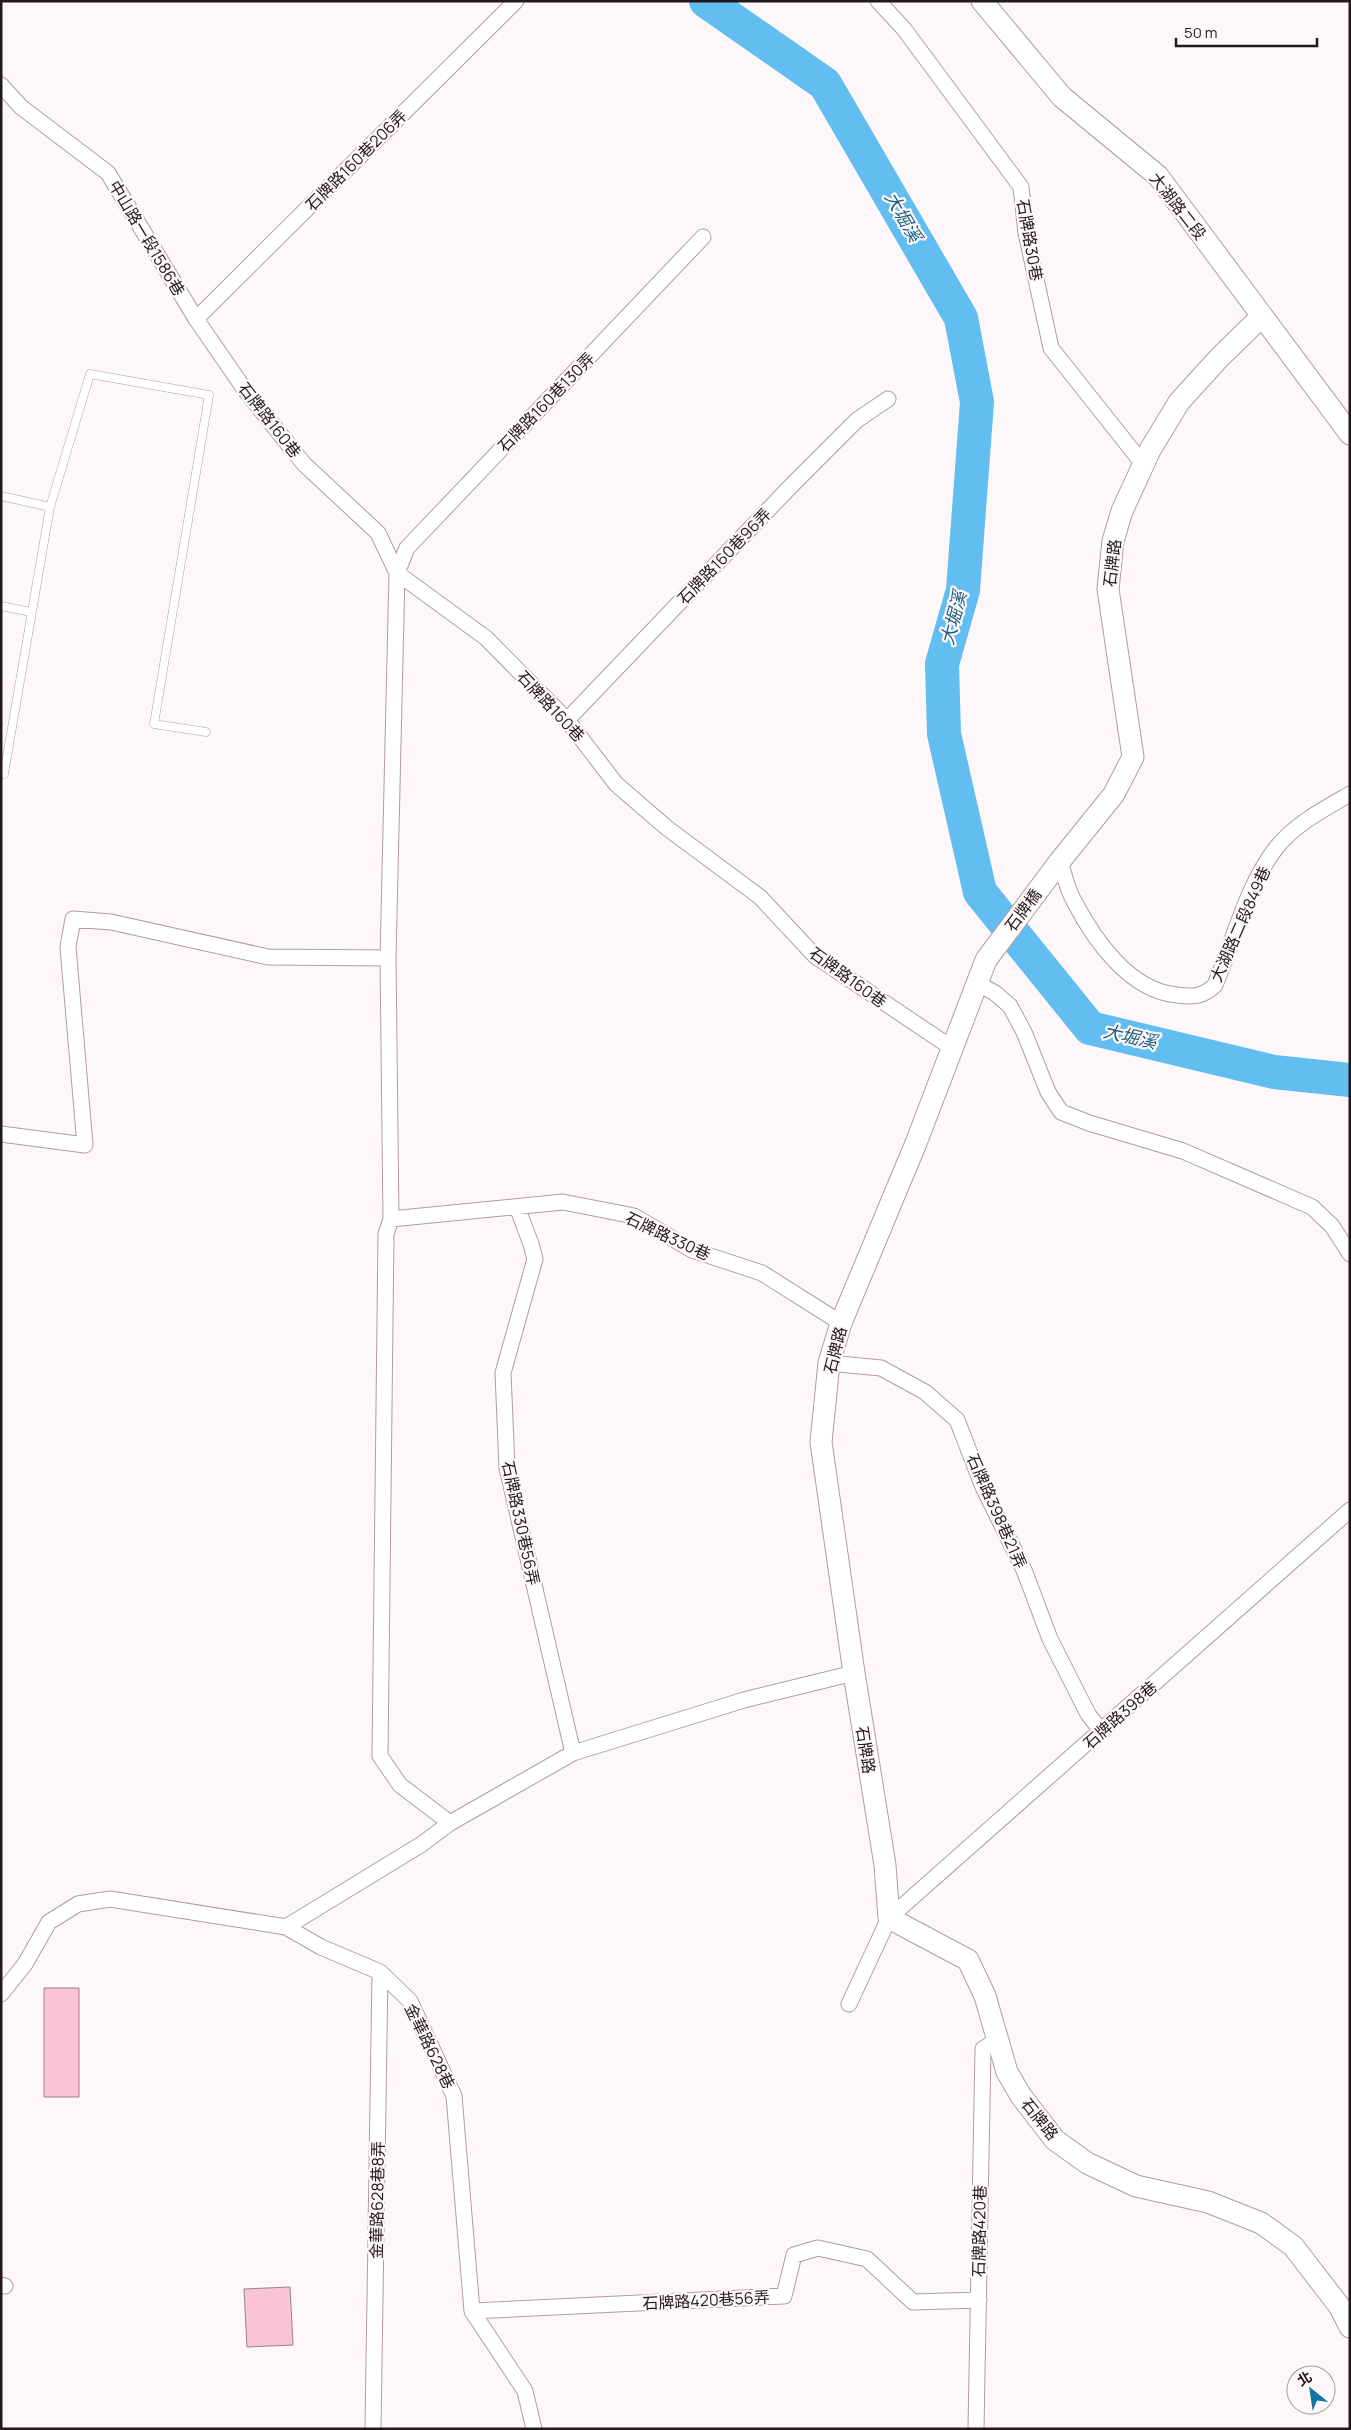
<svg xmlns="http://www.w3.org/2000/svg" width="1351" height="2430" font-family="Manrope,'Noto Sans TC',sans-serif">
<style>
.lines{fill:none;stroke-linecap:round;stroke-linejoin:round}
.river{stroke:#62bef0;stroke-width:34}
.building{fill:#fac3d7;stroke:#9b818a}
.lane-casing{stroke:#b59aa3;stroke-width:9}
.street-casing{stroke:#b59aa3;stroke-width:17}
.secondary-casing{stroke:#b59aa3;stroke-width:23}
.lane{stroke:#fff;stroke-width:8}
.street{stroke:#fff;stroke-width:15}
.secondary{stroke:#fff;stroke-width:21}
.labels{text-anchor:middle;stroke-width:4.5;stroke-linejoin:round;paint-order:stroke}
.street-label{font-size:16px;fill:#23191d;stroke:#fdf7f9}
.water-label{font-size:18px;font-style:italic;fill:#185e7f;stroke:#fdf7f9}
</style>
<rect width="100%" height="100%" fill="#fdf7f9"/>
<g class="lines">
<path class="river" d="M706,1L825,84L961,318L977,402L963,590L942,664L944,734L980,892L1090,1028L1274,1072L1350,1080"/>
</g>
<path class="building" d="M44,1988H79V2097H44Z
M290,2287L293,2345L247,2347L244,2289Z"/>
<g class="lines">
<g class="lane-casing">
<path id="lane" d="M1,496L50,507
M1,606L31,612
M4,774L50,507L90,374L209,395L154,724L206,732"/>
</g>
<g class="street-casing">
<path id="street" d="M878,1L904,29L1021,187L1026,233L1051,348L1143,464
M1,85L21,107L108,173L196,319L245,390L304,464L378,533L397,573L486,638L567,720L616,784L667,828L760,897L815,956L952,1048
M196,319L516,1
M567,720L790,487L857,420L888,399
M1060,861C1064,874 1067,889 1074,901C1094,940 1130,991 1177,995C1193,997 1203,997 1215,985C1234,940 1246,887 1276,848C1295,824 1324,809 1350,794
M977,983L995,993L1010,1006L1024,1032L1048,1092L1061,1112L1089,1123L1183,1151L1312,1207L1332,1226L1350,1254
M1,1134L85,1145L68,947L73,919L111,922L268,957L388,958
M517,1207L531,1244L535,1259L503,1373L507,1468L573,1753
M391,1219L563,1202L634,1216L692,1250L762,1273L841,1323
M829,1363L881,1368L925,1392L957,1420L983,1487L1024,1570L1050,1639L1088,1714L1102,1732
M450,1823L400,1785L380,1756L386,1234L391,1219L388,958L397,573L407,548L703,237
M286,1927L422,1844L450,1823L573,1753L744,1700L854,1673
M1,1994L25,1964L49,1922L78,1904L110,1899L286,1927L321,1947L380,1972L410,2001L454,2096L472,2311L525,2391L534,2429
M849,2004L889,1918L1350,1510
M1,2285L5,2286
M472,2311L784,2296L794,2255L818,2248L867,2259L913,2302L979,2300
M373,2429L380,1972
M976,2429L983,2049L996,2041"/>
</g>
<g class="secondary-casing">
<path id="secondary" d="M982,1L1062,97L1158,176L1350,434
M1261,317L1219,358L1179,402L1150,450L1122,511L1113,541L1108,589L1133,757L1114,794L1060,861L986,960L916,1143L841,1323L829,1363L821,1442L854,1673L885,1865L889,1918L968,1960L985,1996L1007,2072L1021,2096L1055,2140L1087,2163L1136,2186L1208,2202L1261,2223L1293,2246L1340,2307L1350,2327"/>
</g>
<use href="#lane" class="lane"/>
<use href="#street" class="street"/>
<use href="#secondary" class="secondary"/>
</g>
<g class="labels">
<g class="street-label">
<text transform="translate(356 160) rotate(-45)" y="6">石牌路160巷206弄</text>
<text transform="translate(1178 206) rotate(52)" y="6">大湖路二段</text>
<text transform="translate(147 238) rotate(59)" y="6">中山路一段1586巷</text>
<text transform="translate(1030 240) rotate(80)" y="6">石牌路30巷</text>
<text transform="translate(546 402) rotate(-46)" y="6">石牌路160巷130弄</text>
<text transform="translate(270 420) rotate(52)" y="6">石牌路160巷</text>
<text transform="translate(724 556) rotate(-46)" y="6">石牌路160巷96弄</text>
<text transform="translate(1112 563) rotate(-83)" y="6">石牌路</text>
<text transform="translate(551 706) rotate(47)" y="6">石牌路160巷</text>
<text transform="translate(1023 910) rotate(-53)" y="6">石牌橋</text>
<text transform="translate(1240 924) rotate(-66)" y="6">大湖路二段849巷</text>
<text transform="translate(848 977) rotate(36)" y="6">石牌路160巷</text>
<text transform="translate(668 1236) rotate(25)" y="6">石牌路330巷</text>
<text transform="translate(835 1350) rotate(-76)" y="6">石牌路</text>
<text transform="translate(997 1511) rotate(66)" y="6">石牌路398巷21弄</text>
<text transform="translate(521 1523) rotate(78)" y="6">石牌路330巷56弄</text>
<text transform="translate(1120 1715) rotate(-42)" y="6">石牌路398巷</text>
<text transform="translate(866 1750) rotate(81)" y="6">石牌路</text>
<text transform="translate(430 2046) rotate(64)" y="6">金華路628巷</text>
<text transform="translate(1040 2119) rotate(51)" y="6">石牌路</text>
<text transform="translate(377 2200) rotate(-89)" y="6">金華路628巷8弄</text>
<text transform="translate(979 2231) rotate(-89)" y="6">石牌路420巷</text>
<text transform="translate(706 2300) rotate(-3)" y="6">石牌路420巷56弄</text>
</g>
<g class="water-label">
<text transform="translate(903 217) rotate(60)" y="6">大堀溪</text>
<text transform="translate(954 618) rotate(-75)" y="6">大堀溪</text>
<text transform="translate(1130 1037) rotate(13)" y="6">大堀溪</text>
</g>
</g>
<rect width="1351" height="2430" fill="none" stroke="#23191d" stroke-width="5"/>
<g transform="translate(1311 2390) rotate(330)"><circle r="24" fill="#fdf7f9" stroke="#a69ea1"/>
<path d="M0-4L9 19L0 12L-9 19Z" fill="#1376a3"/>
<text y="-8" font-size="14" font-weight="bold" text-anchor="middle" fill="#23191d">北</text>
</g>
<path d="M1176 38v8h141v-8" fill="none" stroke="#23191d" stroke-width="2.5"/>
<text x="1184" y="38" font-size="15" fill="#23191d" stroke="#fdf7f9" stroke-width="4" paint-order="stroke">50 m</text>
</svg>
